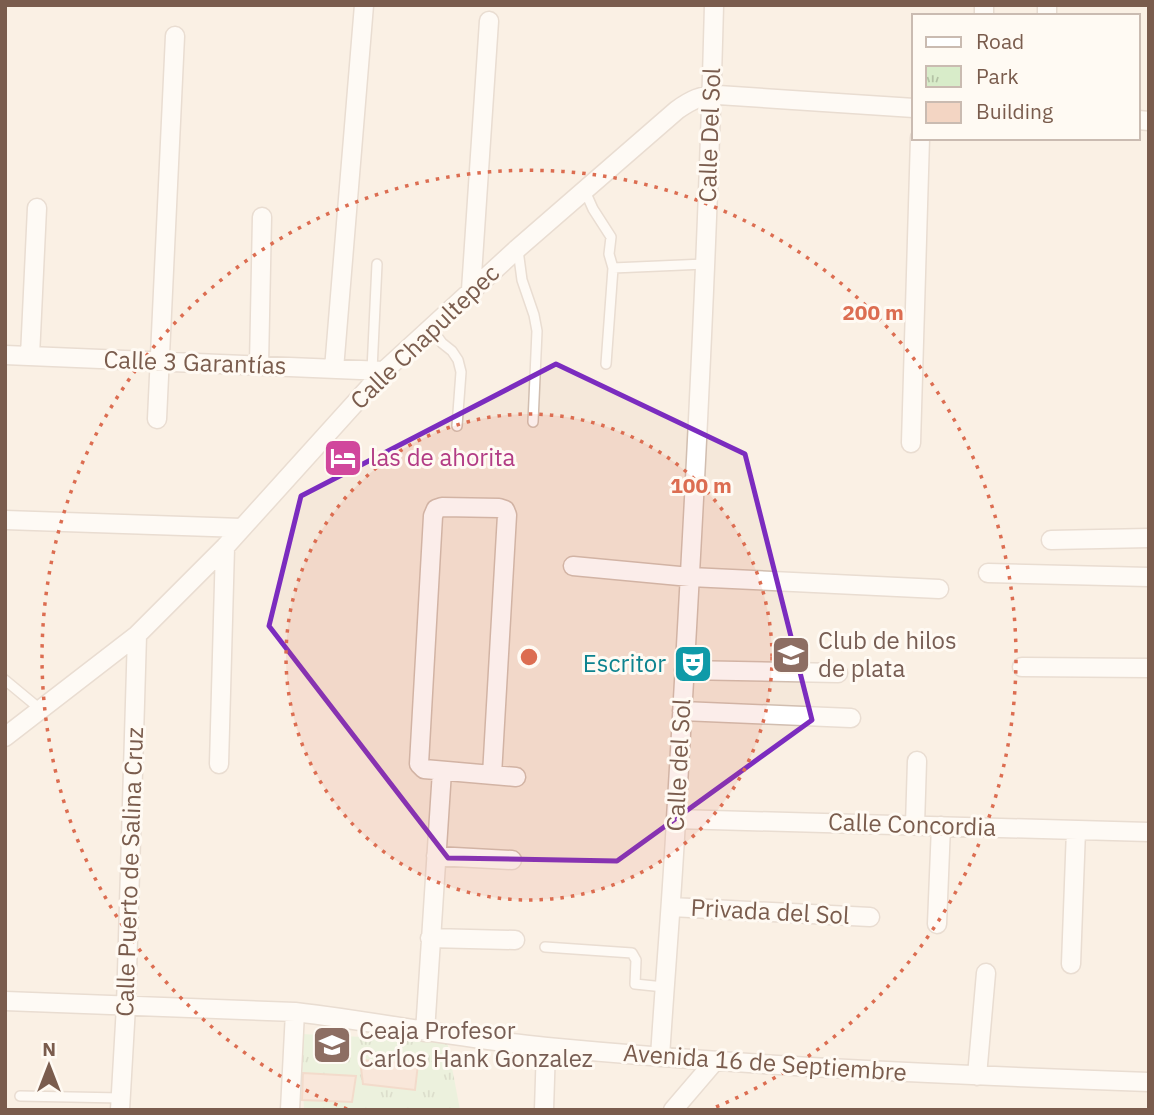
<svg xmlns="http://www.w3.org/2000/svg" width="1154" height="1115" font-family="'IBM Plex Sans',sans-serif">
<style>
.residential{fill:#f5e8da;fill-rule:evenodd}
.park{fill:url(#park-tufts)}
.building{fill:#f3d5c3;stroke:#e6bba3;stroke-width:2}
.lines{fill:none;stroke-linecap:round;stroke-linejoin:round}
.lane-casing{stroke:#d1beb0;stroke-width:12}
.street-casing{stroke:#d1beb0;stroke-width:21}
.lane{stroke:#fff;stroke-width:9}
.street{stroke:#fff;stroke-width:18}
.marked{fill:none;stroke:#7b2cbf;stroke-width:5;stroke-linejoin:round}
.ring{fill:none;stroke:#dc6d51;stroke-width:3.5;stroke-dasharray:3.5 7}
.labels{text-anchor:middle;stroke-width:6;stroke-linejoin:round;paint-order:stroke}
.street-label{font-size:24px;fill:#7a5c4d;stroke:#fffaf3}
.hotel-label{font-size:24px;fill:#b23c85;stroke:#fffaf3;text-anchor:start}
.education-label{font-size:24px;fill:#785e54;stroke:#fffaf3;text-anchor:start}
.culture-label{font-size:24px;fill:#0d838f;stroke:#fffaf3;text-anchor:end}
.centre{fill:#dc6d51;stroke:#fffaf3;stroke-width:3.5}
.ring-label{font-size:21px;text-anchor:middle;font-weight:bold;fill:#dc6d51;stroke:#fffaf3;stroke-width:6;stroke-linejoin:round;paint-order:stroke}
</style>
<defs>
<pattern id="park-tufts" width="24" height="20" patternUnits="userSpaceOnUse" patternTransform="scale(1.75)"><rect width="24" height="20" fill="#d8ecc9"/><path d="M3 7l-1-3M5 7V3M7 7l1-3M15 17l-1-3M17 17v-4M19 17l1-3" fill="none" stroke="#b4c2a5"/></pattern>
</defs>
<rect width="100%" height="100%" fill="#fdf6ec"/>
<path class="residential" d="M5,5H1149V1110H5ZM914,16H1138V138H914Z"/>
<path class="park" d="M301,1034L447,1041L460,1110H304Z"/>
<path class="building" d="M360,1060L418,1064L415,1090L363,1084Z
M303,1073L356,1076L352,1102L302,1100Z"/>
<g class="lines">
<g class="lane-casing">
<path id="lane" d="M585,191L593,209L611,237L609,254L613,268L705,264
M518,250L522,280L534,315L537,331L533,422
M431,328L442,343L452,351L458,360L461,372L457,426
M606,364L613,268
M372,370L377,264
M5,680L40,709
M545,947L632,953L636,960L635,984L664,987
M20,1096L121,1098"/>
</g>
<g class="street-casing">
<path id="street" d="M984,16V5
M1047,16V5
M1138,120L1149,121
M471,290L489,21
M5,355L384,371
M30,356L37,208
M259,365L262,217
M334,369L364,5
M157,419L175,36
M911,443L920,138
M5,520L242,528
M1051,540L1149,538
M573,566L690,577L939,589
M988,573L1149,577
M1022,667L1149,668
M684,670L838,673
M682,711L851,718
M5,737L137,635L225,547L384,371L517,249L677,110C691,100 701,95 718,95L914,108
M219,764L225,547
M492,775L507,515L505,510L499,508L442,507L436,509L433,516L419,764L424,769L516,777
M676,819L1149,832
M915,825L917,761
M436,856L512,860
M671,907L870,917
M937,924L941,826
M430,938L515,940
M1071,964L1076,830
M5,1001L295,1012C379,1022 462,1039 547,1047C747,1066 948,1075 1149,1082
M425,1032L442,771
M660,1057C665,977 672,898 676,819C692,548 707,277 714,5
M977,1076L986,973
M120,1110L126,1006L137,635
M290,1110L295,1012
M544,1110L546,1047
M673,1110L715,1061"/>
</g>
<use href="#lane" class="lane"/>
<use href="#street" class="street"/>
</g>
<path d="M0 0H1154V1115H0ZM556,364L745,454L812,720L617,861L448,858L269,626L301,496Z" fill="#fdf6ec" fill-opacity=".55" fill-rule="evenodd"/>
<path class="marked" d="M556,364L745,454L812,720L617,861L448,858L269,626L301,496Z"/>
<circle cx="529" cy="657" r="243" fill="#dc6d51" fill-opacity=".12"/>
<g class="ring">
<circle cx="529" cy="657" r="243"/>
<path d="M347 1109A487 487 0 1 1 711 1109"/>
</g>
<defs>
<g id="hotel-square" transform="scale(2.0125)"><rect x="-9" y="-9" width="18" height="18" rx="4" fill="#d1479c" stroke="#fffaf3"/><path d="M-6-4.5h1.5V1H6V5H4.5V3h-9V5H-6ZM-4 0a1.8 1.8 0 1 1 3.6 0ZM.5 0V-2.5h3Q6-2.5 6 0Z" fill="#fff"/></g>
<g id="university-square" transform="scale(2.0125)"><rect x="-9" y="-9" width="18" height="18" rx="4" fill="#8d6e63" stroke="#fffaf3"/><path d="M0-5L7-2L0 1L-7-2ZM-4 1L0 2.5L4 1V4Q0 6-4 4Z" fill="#fff"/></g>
<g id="theatre-square" transform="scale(2.0125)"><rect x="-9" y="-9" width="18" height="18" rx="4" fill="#0f9aa8" stroke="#fffaf3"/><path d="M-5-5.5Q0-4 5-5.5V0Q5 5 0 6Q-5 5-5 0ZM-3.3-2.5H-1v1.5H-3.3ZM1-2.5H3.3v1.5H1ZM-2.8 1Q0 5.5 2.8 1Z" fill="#fff"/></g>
<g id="school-square" transform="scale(2.0125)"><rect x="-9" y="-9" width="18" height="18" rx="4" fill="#8d6e63" stroke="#fffaf3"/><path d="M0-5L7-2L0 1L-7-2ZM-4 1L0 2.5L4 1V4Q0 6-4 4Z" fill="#fff"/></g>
</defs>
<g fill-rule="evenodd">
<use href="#hotel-square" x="343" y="458"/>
<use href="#university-square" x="791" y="655"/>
<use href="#theatre-square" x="693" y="664"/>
<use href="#school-square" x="332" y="1045"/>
</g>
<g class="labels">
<g class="street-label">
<text transform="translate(710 135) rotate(-88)" y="8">Calle Del Sol</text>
<text transform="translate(425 337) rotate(-44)" y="8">Calle Chapultepec</text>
<text transform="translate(195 363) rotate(2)" y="8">Calle 3 Garantías</text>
<text transform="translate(679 765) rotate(-87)" y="8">Calle del Sol</text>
<text transform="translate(912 825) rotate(2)" y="8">Calle Concordia</text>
<text transform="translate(130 872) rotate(-88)" y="8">Calle Puerto de Salina Cruz</text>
<text transform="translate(770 912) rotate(3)" y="8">Privada del Sol</text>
<text transform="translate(765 1063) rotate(4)" y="8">Avenida 16 de Septiembre</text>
</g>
<g class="hotel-label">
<text x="370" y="466">las de ahorita</text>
</g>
<g class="education-label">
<text x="818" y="649">Club de hilos<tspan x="818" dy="28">de plata</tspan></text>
<text x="359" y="1039">Ceaja Profesor<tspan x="359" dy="28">Carlos Hank Gonzalez</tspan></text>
</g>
<g class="culture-label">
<text x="666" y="672">Escritor</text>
</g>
</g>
<circle cx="529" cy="657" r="10" class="centre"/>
<g class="ring-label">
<text x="873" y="320">200 m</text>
<text x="701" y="493">100 m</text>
</g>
<rect width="1154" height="1115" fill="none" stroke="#7a5c4d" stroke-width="14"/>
<rect x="912" y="14" width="228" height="126" fill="#fffaf3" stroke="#cabbb1" stroke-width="2"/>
<rect x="926" y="37" width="35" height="10" fill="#ffffff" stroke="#cabbb1" stroke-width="2"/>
<text x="976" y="49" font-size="21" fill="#7a5c4d">Road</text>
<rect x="926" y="66" width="35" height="21" fill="url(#park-tufts)" stroke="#cabbb1" stroke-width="2"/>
<text x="976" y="84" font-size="21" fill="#7a5c4d">Park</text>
<rect x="926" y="102" width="35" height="21" fill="#f3d5c3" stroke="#cabbb1" stroke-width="2"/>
<text x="976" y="119" font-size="21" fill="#7a5c4d">Building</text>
<g transform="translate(49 1066)" stroke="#fffaf3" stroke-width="5" paint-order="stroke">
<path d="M0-5L12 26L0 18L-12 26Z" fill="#7a5c4d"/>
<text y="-10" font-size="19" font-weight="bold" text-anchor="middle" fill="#7a5c4d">N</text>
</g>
</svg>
